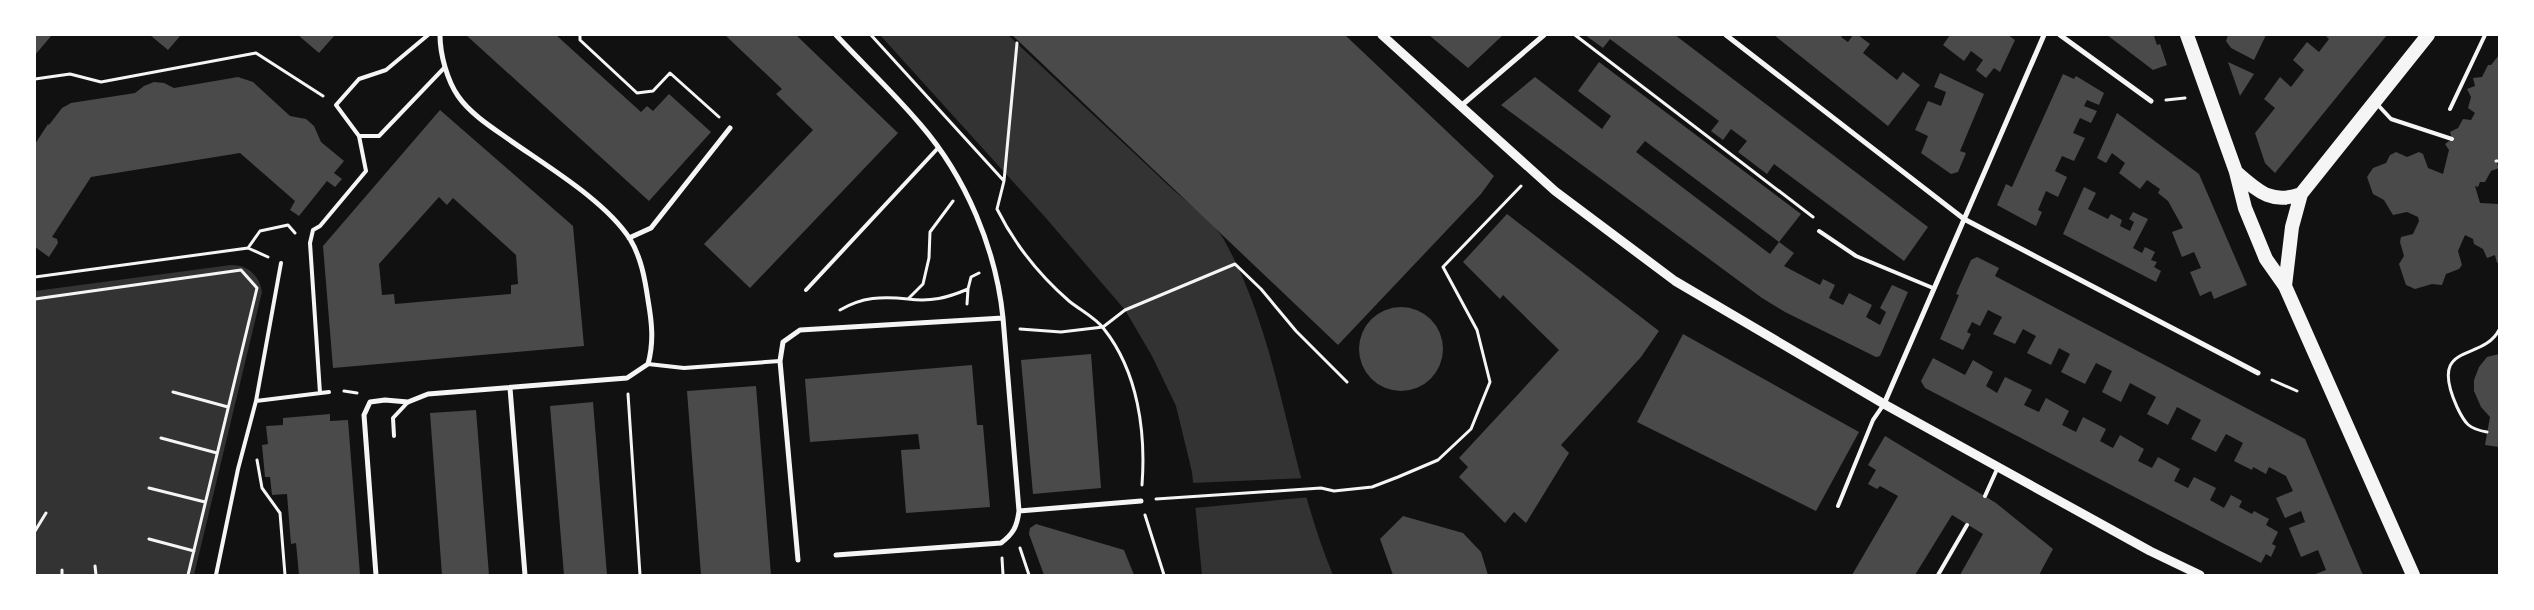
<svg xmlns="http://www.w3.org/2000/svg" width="2534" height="610" font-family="Arial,sans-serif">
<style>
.water{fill:#333}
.pier{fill:#111}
.building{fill:#4a4a4a;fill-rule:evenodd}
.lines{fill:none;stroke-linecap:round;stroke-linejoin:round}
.path{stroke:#f5f5f5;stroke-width:3}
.service{stroke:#f5f5f5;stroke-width:4}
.minor{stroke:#f5f5f5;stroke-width:5}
.tertiary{stroke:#f5f5f5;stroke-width:9}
.trunk{stroke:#f5f5f5;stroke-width:14}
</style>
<rect width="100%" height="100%" fill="#111"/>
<path class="water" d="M880,35H1008C1061,85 1115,135 1168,185C1182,198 1214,223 1223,238C1282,342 1287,466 1333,575H1202L1192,472L1176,406L1152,356L1125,310L1045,217Z
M231,265C248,265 259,275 262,292L194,575H35V291Z"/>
<path class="pier" d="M1306,478L1311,497L1194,508L1191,483Z"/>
<path class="building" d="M35,35H52L35,55Z
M150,35H181L168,50Z
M298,35H335L319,53Z
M466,35H556L641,112L647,106L653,111L669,94L711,132L649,201Z
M725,35H796L898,133L750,288L704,244L813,130L776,94L782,89Z
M1012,35H1345L1494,176L1481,194L1338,345Z
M1429,35H1503L1468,68Z
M1585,35H1675L1928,227L1904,261L1774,164L1767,174L1738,152L1747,141L1731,129L1723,140L1711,131L1719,121L1610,39L1603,48Z
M1774,35H1843L1841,37L1848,42L1853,35H1858L1870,44L1863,53L1897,80L1903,72L1920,85L1888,126Z
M1950,35H2008L2015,40L2000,72L1994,68L1986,78L1976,70L1983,60L1971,51L1964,61L1943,45Z
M2107,35L2154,36L2157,45L2160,44L2167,65L2153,70Z
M2228,35H2266L2254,60L2231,48L2226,41Z
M2325,35H2387L2275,173L2265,163L2255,133L2275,108L2264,99L2280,77L2291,87L2304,70L2293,60L2307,42L2319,52L2329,39Z
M2499,55V159L2496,161L2499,168L2491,171L2485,182H2480L2478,187L2475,186L2480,203L2499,204V262L2497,263L2495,255L2487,258L2483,249L2474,244L2473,239L2465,235L2458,251L2462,265L2459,269L2446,274L2442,285L2432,284L2415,289L2406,285L2399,264L2404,256L2400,242L2401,237L2413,234L2419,221L2418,217L2407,212L2393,215L2384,200L2373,194L2367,177L2373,168L2386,163L2390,155L2396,152L2407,157L2419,152L2423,154L2428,168L2443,174L2449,150L2445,144L2452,139L2450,132L2458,128L2463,119L2471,120L2475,113L2468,108L2471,97L2467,89L2475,86L2473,78L2482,77L2488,65H2491Z
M1599,62L1801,214L1779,242L1794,253L1784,266L1820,285L1823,279L1835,285L1829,298L1843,305L1849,293L1872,305L1866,317L1880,325L1886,312L1880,308L1892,285L1908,292L1880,356L1876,357L1785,312L1762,298L1501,105L1535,77L1602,129L1611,116L1578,91ZM1645,141L1779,242L1770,254L1636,152Z
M2228,62L2254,74L2240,96Z
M1940,73L1984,94L1960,151L1966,153L1958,172L1951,174L1921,153L1928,136L1915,130L1928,101L1941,106L1946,92L1934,87Z
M2063,74L2074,79L2076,76L2104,93L2099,105L2087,100L2084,106L2097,111L2091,123L2080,118L2073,133L2085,138L2074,161L2062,156L2055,171L2067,177L2058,197L2046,191L2038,210L2042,212L2036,226L1997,205L2006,184L2012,187Z
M238,77L253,82L290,116L306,119L314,126L321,142L344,161L334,173L342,179L335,187L327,181L299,216L290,210L295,201L240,153L91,177L52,237L57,239L58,243L49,257L35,247V144L48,124L49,125L62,108L71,103L135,93L144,86L154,82L164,83L174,88Z
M440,110L573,226L584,346L333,368L323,246ZM439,197L447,205L453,198L516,255L518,284L511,285V294L395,304L394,294L382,295L379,264Z
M2117,113L2199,174L2247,285L2214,299L2211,291L2200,296L2190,272L2201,268L2194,252L2182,257L2172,232L2183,228L2168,201L2158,193L2160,189L2147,180L2140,189L2119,173L2125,163L2112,153L2106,163L2097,158Z
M2084,187L2096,193L2088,209L2108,219L2111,214L2122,220L2120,226L2130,231L2134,222L2129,219L2133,212L2148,219L2133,248L2142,253L2145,247L2155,252L2151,260L2157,262L2154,267L2161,271L2156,282L2063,234Z
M1507,214L1659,331L1641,357L1561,445L1569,453L1526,523L1514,512L1505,523L1459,477L1468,467L1459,458L1559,350L1503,295L1500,299L1463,262Z
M1977,257L1999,268L1995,276L2305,439L2363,575H2313L2326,570L2318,550L2301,557L2289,528L2305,522L2301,511L2285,518L2276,498L2293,491L2286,476L2269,467L2266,474L2253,467L2252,470L2234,461L2243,443L2226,434L2216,452L2191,439L2201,420L2177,407L2168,425L2147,414L2156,397L2130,383L2121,402L2102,392L2112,371L2096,363L2085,384L2061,372L2070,354L2059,348L2051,365L2027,353L2036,336L2023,329L2015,344L1993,334L2002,317L1988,310L1980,326L1972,322L1967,332L1971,334L1963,350L1940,339L1959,295L1956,294L1971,260Z
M1359 349a42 42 0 1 1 84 0a42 42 0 1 1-84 0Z
M1683,334L1859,432L1816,511L1637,422Z
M1091,354L1101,488L1033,494L1021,360Z
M2499,354V447L2485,445L2490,417L2481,407L2474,391V380L2479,367L2487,357Z
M1933,358L1965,375L1973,360L1993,372L1986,386L1997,393L2005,377L2032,390L2024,405L2039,412L2046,398L2069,411L2062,425L2076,432L2083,417L2106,429L2100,441L2109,446L2113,448L2120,435L2144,449L2138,461L2152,468L2158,457L2180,469L2174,481L2188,488L2194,477L2216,488L2210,500L2224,508L2231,495L2242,501L2239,507L2252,514L2254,511L2269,519L2266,525L2278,532L2272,544L2276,546L2271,557L2266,554L2261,563L1925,388L1921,381Z
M972,365L977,425H983L990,507L906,513L901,450L920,449L918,434L810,442L805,379Z
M756,386L771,575H701L687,391Z
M593,402L607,575H564L550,406Z
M476,410L489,575H442L430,413Z
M330,414V421L348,420L360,575H299L296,543L291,544L287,494L272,495L270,477H265L262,445L268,444L266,426L283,425V418Z
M1885,436L1996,503L2053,549L2039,575H1960L1983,534L1952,515L1915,575H1852L1898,496L1880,486L1877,489L1868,484L1876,470L1868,465Z
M1403,516L1463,533L1481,552L1488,575H1393L1380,539Z
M1036,524L1124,550L1134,575H1044L1029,534L1030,528Z"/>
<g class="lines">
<path class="path" d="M580,35V40L637,93L653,91L670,73L719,117
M871,35L1004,181
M1575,35L1813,217
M1017,43L1004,181L997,209C1015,245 1038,274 1069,301C1080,310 1096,318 1104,329C1138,372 1146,432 1142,485
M35,79L70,74L101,82L256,53L323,96
M2166,100L2185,98
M2496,161H2499
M248,248L260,231L288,225L295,233
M35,277L248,248L268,257
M35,299L241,270L257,288L188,575
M908,299C931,302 947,298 968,289L971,277L979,273
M967,304L968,289
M840,310C862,297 882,296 908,299L923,284L929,258L930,232L953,201
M1020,329L1061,332L1103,327L1125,310L1235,264L1261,289L1296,331L1347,382
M2272,380L2297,391
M344,391L357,393
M173,392L228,407
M628,394L640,575
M2487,432C2469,429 2465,424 2457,407C2427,340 2482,363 2499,330
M161,438L217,453
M257,460L262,488L280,513L285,575
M149,488L205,502
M1156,499L1321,488L1334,491L1372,487L1398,477L1438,460L1471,429L1490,382L1477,330L1443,267L1521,186
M1145,515L1164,575
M35,531L46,513
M149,539L194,551
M1020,548L1029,575
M1002,558L1003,575
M95,566L96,575
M62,575V570"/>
<path class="service" d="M428,35L386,70L359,79L336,105L359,136H379L445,67
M2377,104L2391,119L2452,139
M2450,109L2485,35
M1819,231L1856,256L1933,288
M806,290L938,148
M648,364L684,368L780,361
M320,393L310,243L313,230L320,226L366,171L359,136
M256,401L329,392
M394,436L393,418L408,402
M1985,496L1998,467
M1838,506L1873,420L1884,404
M216,575L238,469L256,401L281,263
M1938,575L1967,525"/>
<path class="minor" d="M1726,35L1964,219L2258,373
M2060,35L2151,101
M1462,105L1544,35
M629,238L651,228L730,128
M510,388L525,575
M1884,404L2044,35
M1019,511L1141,501
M836,555L1001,543C1013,534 1017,527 1019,511L1003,318
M798,560L780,361L783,342L800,330L1003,318C996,249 966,177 920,124C894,93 864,65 836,35
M376,575L364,415L370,402L385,400L408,402L428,394L627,378L648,364C654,342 652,323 648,300C645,279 641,257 630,239C604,199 543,164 504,136C488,125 469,112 458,96C447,80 440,54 440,35"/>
<path class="tertiary" d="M1382,35L1555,191L1675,281L1884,404L2150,551L2200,575"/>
<path class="trunk" d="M2187,35L2236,172L2245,208L2266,259L2285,286L2413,575
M2236,172C2258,191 2271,205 2301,194
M2285,286L2292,227L2301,194L2428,35"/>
</g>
<rect width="2534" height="610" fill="none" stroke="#ffffff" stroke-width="72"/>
</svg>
